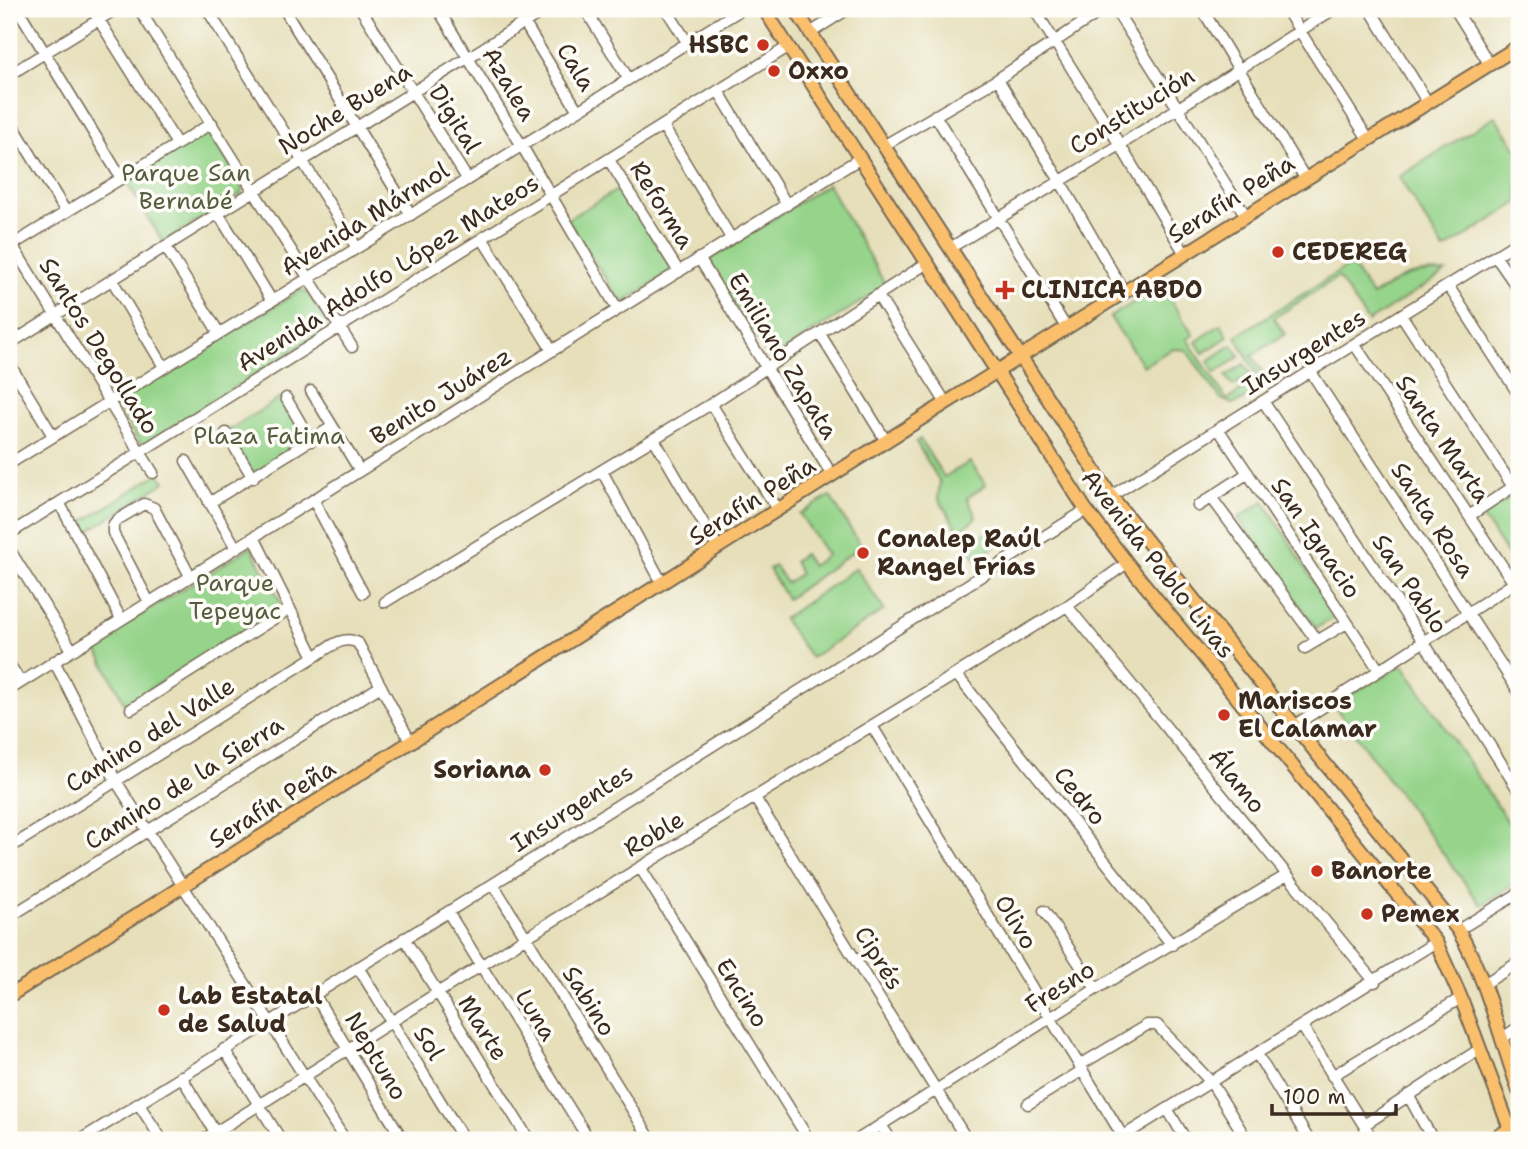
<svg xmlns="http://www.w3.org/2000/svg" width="1528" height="1149" font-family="'Shantell Sans',sans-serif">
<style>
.green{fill:#95d48a;stroke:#687f54;stroke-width:2}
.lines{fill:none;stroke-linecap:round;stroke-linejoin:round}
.minor-casing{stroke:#776955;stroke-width:13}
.major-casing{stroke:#776955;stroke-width:16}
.minor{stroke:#fff;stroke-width:10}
.major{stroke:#f9bf6d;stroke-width:12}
.poi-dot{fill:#c8321e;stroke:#fdfcf7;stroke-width:2.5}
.labels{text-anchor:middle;stroke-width:7;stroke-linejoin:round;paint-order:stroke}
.poi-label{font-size:24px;font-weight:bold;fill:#3b2a1e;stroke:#fdfcf7;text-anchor:start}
.street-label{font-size:24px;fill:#3b2a1e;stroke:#fdfcf7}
.park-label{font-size:24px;fill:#565d3e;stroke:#fdfcf7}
</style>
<rect width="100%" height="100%" fill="#fdfcf7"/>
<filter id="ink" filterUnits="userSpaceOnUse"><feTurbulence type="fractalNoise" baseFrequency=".0143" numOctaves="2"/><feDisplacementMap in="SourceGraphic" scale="14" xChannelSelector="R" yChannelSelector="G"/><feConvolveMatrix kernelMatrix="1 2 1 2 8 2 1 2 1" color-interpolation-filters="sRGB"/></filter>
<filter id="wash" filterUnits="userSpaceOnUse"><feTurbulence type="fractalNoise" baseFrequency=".00686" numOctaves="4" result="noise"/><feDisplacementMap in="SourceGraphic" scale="28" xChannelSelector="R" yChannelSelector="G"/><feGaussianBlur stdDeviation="1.57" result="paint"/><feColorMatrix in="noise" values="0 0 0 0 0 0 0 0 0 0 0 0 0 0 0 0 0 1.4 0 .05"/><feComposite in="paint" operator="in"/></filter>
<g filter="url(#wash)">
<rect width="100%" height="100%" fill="#e6dfba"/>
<path class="green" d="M1495,116L1519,152V202L1444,250L1399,177Z
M205,133L211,135L243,187L241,194L163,242L126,181Z
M828,184L886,286L770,359L706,262Z
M621,188L673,270L622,304L567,219Z
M1351,264L1372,296C1403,276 1408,272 1446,272L1368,322L1338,277L1274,318L1285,334L1252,356L1269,382L1241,401L1232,404L1221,399L1186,350L1172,349L1143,366L1110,317L1161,285L1193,335L1187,339L1227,400L1259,379L1236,336Z
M301,290L308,293L328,324L325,330L145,444L139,442L117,407L118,401Z
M1221,324L1228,337L1203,353L1196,342Z
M1232,345L1240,356L1215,373L1208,361Z
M1244,364L1251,374L1233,386L1226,376Z
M282,397L307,436L254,476L227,431Z
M920,439L944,477L970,462L986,485L967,498L976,517L964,528L972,541L987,532L996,546L976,559L938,498L940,482L916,442Z
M159,473L165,482L84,534L78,525Z
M1519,492V573L1482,516Z
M830,496L861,546L787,599L769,569L775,566L786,583L800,574L794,561L804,554L812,566L827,555L800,514Z
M1264,501L1336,617L1316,628L1238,518Z
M251,547L284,608L125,704L94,644Z
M856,568L884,610L811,658L783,619Z
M1403,665L1519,838V881L1481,905L1333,704Z"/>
</g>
<g filter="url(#ink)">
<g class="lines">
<g class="minor-casing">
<path id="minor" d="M18,9L121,178
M92,9L177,144
M139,9L352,347
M207,9L357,248
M284,9L411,215
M361,9L468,180
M438,9L522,146L618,310
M516,9L578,111
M585,9L628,78
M666,9L687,42
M1034,9L1120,145L1185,254
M1115,9L1246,216
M1202,9L1305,178
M1286,9L1368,139
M1370,9L1428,103
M1455,9L1490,65
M810,33L848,9
M9,75L116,9
M998,79L1060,181L1124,292
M719,92L787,205
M935,115L1067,329
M9,119L66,212
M663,126L731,238
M883,146L998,79L1104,9
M609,160L679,272
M218,213L272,301
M482,238L552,350
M9,240L153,473
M165,246L219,333
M9,247L212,123
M950,248L1120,145L1334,9
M1496,257L1519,290
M699,258L832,475
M112,280L164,367
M1449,287L1519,395
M878,296L946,403
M1402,316L1513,487
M820,334L886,441
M9,344L546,9
M1355,345L1519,591
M9,363L53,436
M1311,372L1519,692
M311,391L360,471
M286,398L311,441
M1263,401L1423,641L1519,791
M711,404L778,510
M1219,430L1379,670
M226,433L253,478
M654,439L718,548
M186,461L236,548
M9,464L742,9
M602,471L662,583
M1111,496L1519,241
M1211,497L1317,641
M314,501L363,593
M209,503L332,427
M60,504L121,619
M1198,506L1248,473
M1469,516L1519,483
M9,534L788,47
M254,537L314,657C327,649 343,634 358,643L410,741
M9,549L72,650
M149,602L113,533V525L117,520L144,504L154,508L190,576
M385,602L711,404L927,263
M1067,606L1375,982
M1305,648L1347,623
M54,661L116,781L345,1140
M9,664L21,682
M956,674L1172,945
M9,690L859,159
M131,709L289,609
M1295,725L1514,583
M872,726L1125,1140
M755,798L967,1140
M9,848L314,657
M640,867L809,1140
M493,884L651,1140
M1044,911L1096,989
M448,912L589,1140
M9,917L381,686
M1458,930L1519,893
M404,938L529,1140
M358,967L464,1140
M1484,984L1519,962
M314,994L403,1140
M1302,1026L1373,1140
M1501,1039L1519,1027
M224,1049L281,1140
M1257,1054L1309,1140
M1080,1065L1147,1025H1157L1211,1082L1247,1140
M181,1076L215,1132
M1332,1076L1461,998
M1408,1095L1433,1140
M138,1103L162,1140
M1028,1104L1083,1070
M1168,1110L1186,1140
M881,1125L891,1140
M1364,1125L1480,1049
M80,1140L493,884L1086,510
M203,1140L525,938L1067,606L1127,563
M857,1140L1096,989L1287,875
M1117,1140L1436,942"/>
</g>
<g class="major-casing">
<path id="major" d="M764,9L1086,510L1127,563L1436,942L1461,998L1514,1140
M795,9L1111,496L1458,930C1487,979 1500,1038 1519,1091
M9,996L946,403L1519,46
M1492,1140L1519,1123"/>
</g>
<use href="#minor" class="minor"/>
<use href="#major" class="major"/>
</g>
</g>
<g class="poi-dot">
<circle cx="763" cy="45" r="7"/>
<circle cx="774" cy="71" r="7"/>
<circle cx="1278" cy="252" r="7"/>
<path d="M1001.5 279.5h7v7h7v7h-7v7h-7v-7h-7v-7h7z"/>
<circle cx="863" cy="553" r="7"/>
<circle cx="1224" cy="715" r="7"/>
<circle cx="545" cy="770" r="7"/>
<circle cx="1317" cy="871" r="7"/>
<circle cx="1367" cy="914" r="7"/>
<circle cx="164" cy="1010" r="7"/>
</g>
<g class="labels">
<g class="poi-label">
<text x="749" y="53" text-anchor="end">HSBC</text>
<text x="788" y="79">Oxxo</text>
<text x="1292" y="260">CEDEREG</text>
<text x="1021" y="298">CLINICA ABDO</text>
<text x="877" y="547">Conalep Raúl<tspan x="877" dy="28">Rangel Frias</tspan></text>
<text x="1238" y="709">Mariscos<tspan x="1238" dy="28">El Calamar</tspan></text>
<text x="531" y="778" text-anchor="end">Soriana</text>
<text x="1331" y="879">Banorte</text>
<text x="1381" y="922">Pemex</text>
<text x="178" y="1004">Lab Estatal<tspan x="178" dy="28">de Salud</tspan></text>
</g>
<g class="street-label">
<text transform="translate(576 67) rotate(59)" y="8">Cala</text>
<text transform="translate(509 84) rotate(59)" y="8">Azalea</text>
<text transform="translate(345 109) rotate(-32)" y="8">Noche Buena</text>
<text transform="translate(1132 111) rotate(-32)" y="8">Constitución</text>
<text transform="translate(455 119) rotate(58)" y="8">Digital</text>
<text transform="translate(1231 199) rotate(-32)" y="8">Serafín Peña</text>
<text transform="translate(662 205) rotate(58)" y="8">Reforma</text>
<text transform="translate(365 219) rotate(-32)" y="8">Avenida Mármol</text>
<text transform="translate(388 273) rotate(-32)" y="8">Avenida Adolfo López Mateos</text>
<text transform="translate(99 346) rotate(58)" y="8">Santos Degollado</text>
<text transform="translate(1304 352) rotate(-32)" y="8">Insurgentes</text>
<text transform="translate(783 356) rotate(59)" y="8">Emiliano Zapata</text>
<text transform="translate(441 396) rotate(-32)" y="8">Benito Juárez</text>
<text transform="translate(1443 439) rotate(56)" y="8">Santa Marta</text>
<text transform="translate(752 501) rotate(-32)" y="8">Serafín Peña</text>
<text transform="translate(1433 520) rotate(57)" y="8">Santa Rosa</text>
<text transform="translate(1316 538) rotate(56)" y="8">San Ignacio</text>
<text transform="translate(1158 564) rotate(52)" y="8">Avenida Pablo Livas</text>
<text transform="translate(1410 584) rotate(56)" y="8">San Pablo</text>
<text transform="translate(150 735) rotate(-32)" y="8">Camino del Valle</text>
<text transform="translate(1237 781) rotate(51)" y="8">Álamo</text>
<text transform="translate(184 783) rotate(-32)" y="8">Camino de la Sierra</text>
<text transform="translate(1080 796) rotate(51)" y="8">Cedro</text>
<text transform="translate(272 804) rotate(-32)" y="8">Serafín Peña</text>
<text transform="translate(572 808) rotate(-33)" y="8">Insurgentes</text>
<text transform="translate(654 834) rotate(-31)" y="8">Roble</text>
<text transform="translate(1016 922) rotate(59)" y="8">Olivo</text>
<text transform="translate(879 958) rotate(58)" y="8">Ciprés</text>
<text transform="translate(1060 987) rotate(-32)" y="8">Fresno</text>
<text transform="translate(742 993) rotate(58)" y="8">Encino</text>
<text transform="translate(589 1001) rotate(58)" y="8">Sabino</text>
<text transform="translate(536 1015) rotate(58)" y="8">Luna</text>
<text transform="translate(483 1028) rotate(58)" y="8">Marte</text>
<text transform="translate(429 1043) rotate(58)" y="8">Sol</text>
<text transform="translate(376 1056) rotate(59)" y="8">Neptuno</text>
</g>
<g class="park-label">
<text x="186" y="181">Parque San<tspan x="186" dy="28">Bernabé</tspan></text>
<text x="269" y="444">Plaza Fatima</text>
<text x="235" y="591">Parque<tspan x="235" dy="28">Tepeyac</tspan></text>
</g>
</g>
<rect width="1528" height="1149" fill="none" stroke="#fdfcf7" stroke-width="35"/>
<path d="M1272 1104v10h124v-10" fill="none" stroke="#3b2a1e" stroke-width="3.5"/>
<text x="1283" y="1104" font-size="21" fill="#3b2a1e" stroke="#fdfcf7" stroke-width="5" paint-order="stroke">100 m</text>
</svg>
